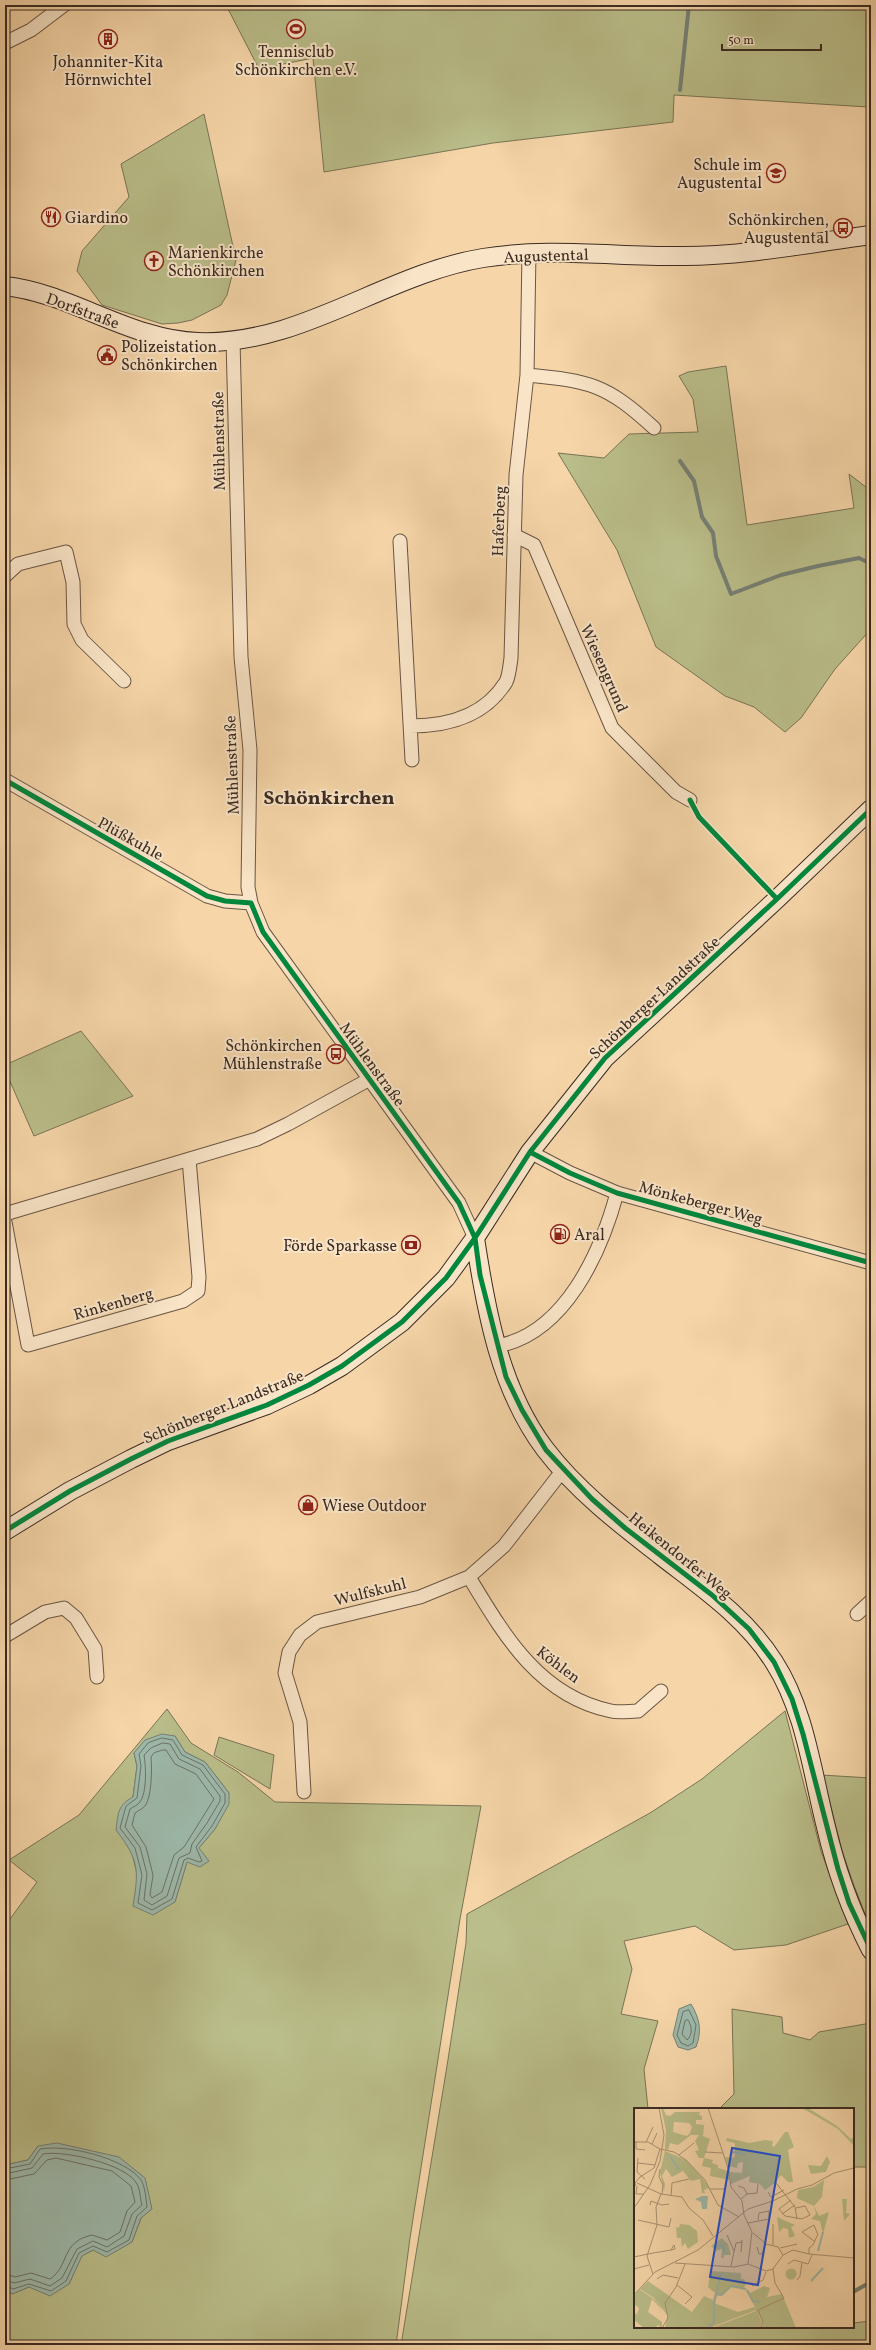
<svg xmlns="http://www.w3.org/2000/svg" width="876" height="2350" font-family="Vollkorn,serif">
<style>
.green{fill:#babe8a;stroke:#7a7456;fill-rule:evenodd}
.water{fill:#9db9ab;stroke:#768075}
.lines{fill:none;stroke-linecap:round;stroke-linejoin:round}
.shore{stroke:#6c7267;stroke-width:1}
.stream{stroke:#768075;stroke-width:4}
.street-casing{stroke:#6a5644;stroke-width:15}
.secondary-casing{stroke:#3b2b23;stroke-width:20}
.street{stroke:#f9e4c7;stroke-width:13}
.secondary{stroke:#f9e4c7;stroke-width:18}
.cycleway-casing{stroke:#f9e4c7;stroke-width:8}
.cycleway{stroke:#00873e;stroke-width:5}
.labels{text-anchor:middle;stroke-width:4;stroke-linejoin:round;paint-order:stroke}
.poi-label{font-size:16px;fill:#3b2b23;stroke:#f9e4c7;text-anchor:start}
.street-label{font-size:16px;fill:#3b2b23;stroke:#f9e4c7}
.district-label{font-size:20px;font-weight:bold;fill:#3b2b23;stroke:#f9e4c7}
.inset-river{fill:none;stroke:#9db9ab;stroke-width:2}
.inset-road{fill:none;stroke:#ab9273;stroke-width:1}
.view{fill:#1d4ed8;fill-opacity:0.15;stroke:#1d4ed8;stroke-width:2}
.inset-edge{fill:none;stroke:#3b2b23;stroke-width:2}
</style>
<rect width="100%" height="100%" fill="#f6d6a9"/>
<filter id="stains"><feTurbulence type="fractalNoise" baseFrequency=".005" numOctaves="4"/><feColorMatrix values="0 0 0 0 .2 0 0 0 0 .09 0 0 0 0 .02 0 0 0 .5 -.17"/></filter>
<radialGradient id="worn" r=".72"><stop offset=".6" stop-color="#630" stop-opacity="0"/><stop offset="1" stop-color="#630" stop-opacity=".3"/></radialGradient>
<path class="green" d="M226,5H871L868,107L674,95L673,122L493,143L324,172L313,58L259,69Z
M204,114L236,260L227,295L221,305L192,320L178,323L162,324L102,305L77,271L82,251L129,197L121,164Z
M726,366L747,525L854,508L849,474L871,491V629L835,669L801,718L785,732L754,707L725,696L656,647L617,550L558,453L604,458L629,434L698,432L693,399L679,376L688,372Z
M81,1031L133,1096L34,1136L5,1070V1065Z
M167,1709L191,1743L238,1772L275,1802L481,1806L460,1919L410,2238L396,2345H5V2288L12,2294L29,2287L69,2284L81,2256L93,2250L132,2242L141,2218L38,2146L28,2160L5,2165V1926L37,1882L9,1860L79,1815ZM175,1736L185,1752L205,1762L229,1793L215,1829L187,1862L175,1902L134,1906L138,1877L131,1850L133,1797L137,1766L134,1753Z
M785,1711L821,1851L848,1924L786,1945L734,1950L695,1926L624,1941L632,1969L621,2014L658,2021L644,2069L648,2109H635V2327H853V2323L871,2321V2345H401L447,2066L466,1943L467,1914L650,1813L702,1779Z
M219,1737L274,1755L270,1789L214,1755Z
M821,1775L871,1778V1928C859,1900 849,1873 840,1844C834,1821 830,1797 821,1775Z
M732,2009L782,2017L783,2033L810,2040L819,2032L871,2023V2167H853V2109H719L734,2094Z"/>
<path class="water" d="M162,1734L175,1736L185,1752L205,1762L229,1793V1804L215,1829L199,1848L209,1861L200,1867L187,1862L175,1902L153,1915L133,1906C139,1869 139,1860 116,1830C118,1813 118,1805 133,1797L137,1766L134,1753L145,1740Z
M691,2004C700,2019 702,2031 696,2047L688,2050L678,2047L673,2035L679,2009Z
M57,2143L119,2157L145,2178L152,2209L141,2218L132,2242L106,2257L93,2250L82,2256L69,2284L50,2296L29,2287L12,2294L5,2288V2165L28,2160L38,2146Z"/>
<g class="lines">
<path class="shore" d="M162,1738L173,1740L182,1755L203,1765L225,1794V1803L212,1826L196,1847L202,1861L199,1862L188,1858L184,1860L172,1899L152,1910L138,1903L142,1875L135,1848L120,1828L126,1806L137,1798L141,1766L139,1754L148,1743Z
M163,1743L170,1744L179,1759L200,1769L220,1796V1801L207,1823L192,1844L190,1853L179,1858L167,1896L152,1905L144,1900L147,1874L140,1847L125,1827L130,1809C133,1807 138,1805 140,1802C147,1793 146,1766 144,1755L151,1748Z
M163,1750H166L175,1764L196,1774L214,1799L184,1847L174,1855L162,1892L152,1898L150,1895L153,1875L146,1847L132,1825L135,1813C138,1811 142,1809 145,1806C152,1797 152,1768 151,1757L154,1753Z
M689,2010L696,2025L693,2043L688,2046L681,2043L677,2035L683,2012Z
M688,2020C692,2026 693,2035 687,2040L682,2034L685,2021Z
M5,2169L30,2164L40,2149C66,2144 125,2158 141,2180C145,2186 146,2199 147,2207L137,2216L129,2240L107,2252L93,2246L79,2253L66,2281L51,2291L29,2284L13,2289L5,2285
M5,2174L32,2168L43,2154C63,2150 127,2164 137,2184C140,2189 140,2198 142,2205L132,2214L124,2236L107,2247L93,2241L77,2249L62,2278L50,2286L30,2279L14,2283L5,2280
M5,2180L34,2174L47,2160L56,2158L112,2171L131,2186L135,2202L127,2211L120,2232L107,2240L92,2235C60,2242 70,2266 50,2279L31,2273L15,2277L5,2274"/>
<path class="stream" d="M680,90L689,5
M680,461L694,481L702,517L713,533L716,556L731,594L781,575L818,566L859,558L871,564
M853,2292L869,2283"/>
<g class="street-casing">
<path id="street" d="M5,43L31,30L64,5
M233,340L241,657L250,750L248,887L251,903L263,932L459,1203L475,1238
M527,375C590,381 606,384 654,428
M514,535L534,545L612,728L676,792L690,800
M400,541L412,760
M5,576L18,564L66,552L73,582L74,624L82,640L124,681
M411,726C448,726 485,716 506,682C509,676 510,665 511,658L516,475L527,375L529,252
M5,780L207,896L225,901L251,903
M530,1152L570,1173L617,1193L871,1263
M5,1214L257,1139L288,1124L368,1080
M5,1222L28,1345L183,1301L198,1291L199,1277L189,1159
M497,1346C565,1334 601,1252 617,1193
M469,1577C504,1635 539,1696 611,1711C619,1713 630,1711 638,1711L661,1691
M857,1614L871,1601
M5,1636L45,1612L64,1608L76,1618L95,1649L97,1677
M304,1792L300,1722L285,1673L289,1652L300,1635L317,1622L420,1597L469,1577L504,1546L563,1470"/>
</g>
<g class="secondary-casing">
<path id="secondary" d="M5,286C70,293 130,340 198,342C300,346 385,274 483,258C551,247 617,257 684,256C746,256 810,243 871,235
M475,1238C486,1311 500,1389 545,1449C576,1490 620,1524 660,1555C701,1587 746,1617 774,1662C805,1710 812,1772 826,1827C836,1870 851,1911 871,1950
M5,1531L70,1491L131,1459L168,1441L267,1405L309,1385L342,1366L402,1322L446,1278L475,1238L530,1152L605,1058L777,899L871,809"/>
</g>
<use href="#street" class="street"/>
<use href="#secondary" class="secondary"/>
<g class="cycleway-casing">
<path id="cycleway" d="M5,780L207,896L225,901L251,903L263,932L459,1203L475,1238L480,1275L506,1377L522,1410L546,1450L592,1499L625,1528L712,1595L749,1629L774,1662L792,1699L803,1734L838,1869L849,1903L871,1950
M690,800L699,817L777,899
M530,1152L570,1173L617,1193L871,1263
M5,1531L70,1491L131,1459L168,1441L267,1405L309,1385L342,1366L402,1322L446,1278L475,1238L530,1152L605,1058L777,899L871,809"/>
</g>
<use href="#cycleway" class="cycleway"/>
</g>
<defs>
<g id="stadium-ring" transform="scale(1)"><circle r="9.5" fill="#f9e4c7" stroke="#8f2418" stroke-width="1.5"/><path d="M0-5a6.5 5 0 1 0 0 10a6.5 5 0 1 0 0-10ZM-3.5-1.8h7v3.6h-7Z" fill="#8f2418"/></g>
<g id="building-ring" transform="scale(1)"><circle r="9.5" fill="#f9e4c7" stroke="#8f2418" stroke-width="1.5"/><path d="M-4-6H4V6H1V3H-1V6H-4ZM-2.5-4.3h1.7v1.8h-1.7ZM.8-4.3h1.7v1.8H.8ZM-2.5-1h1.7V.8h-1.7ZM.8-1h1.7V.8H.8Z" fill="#8f2418"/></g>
<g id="school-ring" transform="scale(1)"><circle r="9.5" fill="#f9e4c7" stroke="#8f2418" stroke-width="1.5"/><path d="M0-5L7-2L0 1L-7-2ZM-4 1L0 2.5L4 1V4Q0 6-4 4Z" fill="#8f2418"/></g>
<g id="restaurant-ring" transform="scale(1)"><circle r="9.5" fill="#f9e4c7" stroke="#8f2418" stroke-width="1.5"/><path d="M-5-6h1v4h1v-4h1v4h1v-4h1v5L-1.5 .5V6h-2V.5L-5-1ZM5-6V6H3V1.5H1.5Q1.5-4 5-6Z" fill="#8f2418"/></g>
<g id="bus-ring" transform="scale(1)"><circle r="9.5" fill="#f9e4c7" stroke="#8f2418" stroke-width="1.5"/><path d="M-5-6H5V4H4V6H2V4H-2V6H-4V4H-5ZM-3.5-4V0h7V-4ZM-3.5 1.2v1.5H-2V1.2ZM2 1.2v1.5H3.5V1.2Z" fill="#8f2418"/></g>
<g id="church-ring" transform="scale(1)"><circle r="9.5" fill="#f9e4c7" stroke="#8f2418" stroke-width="1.5"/><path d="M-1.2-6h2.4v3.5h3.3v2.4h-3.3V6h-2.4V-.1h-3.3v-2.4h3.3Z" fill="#8f2418"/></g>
<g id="civic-ring" transform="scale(1)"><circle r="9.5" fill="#f9e4c7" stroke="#8f2418" stroke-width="1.5"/><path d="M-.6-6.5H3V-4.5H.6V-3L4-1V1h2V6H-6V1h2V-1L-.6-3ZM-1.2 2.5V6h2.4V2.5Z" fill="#8f2418"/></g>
<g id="fuel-ring" transform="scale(1)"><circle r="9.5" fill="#f9e4c7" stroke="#8f2418" stroke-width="1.5"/><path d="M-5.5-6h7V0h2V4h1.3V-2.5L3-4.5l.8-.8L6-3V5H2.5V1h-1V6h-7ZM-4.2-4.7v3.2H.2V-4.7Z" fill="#8f2418"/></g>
<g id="bank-ring" transform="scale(1)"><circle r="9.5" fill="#f9e4c7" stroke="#8f2418" stroke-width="1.5"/><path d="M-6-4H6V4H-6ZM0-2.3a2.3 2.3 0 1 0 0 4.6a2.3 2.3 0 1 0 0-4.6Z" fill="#8f2418"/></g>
<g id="shop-ring" transform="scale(1)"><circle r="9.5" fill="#f9e4c7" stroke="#8f2418" stroke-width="1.5"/><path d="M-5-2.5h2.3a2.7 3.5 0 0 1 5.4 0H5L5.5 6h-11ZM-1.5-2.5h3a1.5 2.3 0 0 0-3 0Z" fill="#8f2418"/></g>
</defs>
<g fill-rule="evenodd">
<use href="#stadium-ring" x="296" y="29"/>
<use href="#building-ring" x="108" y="39"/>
<use href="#school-ring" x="776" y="173"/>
<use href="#restaurant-ring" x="51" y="217"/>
<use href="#bus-ring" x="843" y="228"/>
<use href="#church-ring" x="154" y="261"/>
<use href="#civic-ring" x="107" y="355"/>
<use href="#bus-ring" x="336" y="1054"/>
<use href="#fuel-ring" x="560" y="1234"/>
<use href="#bank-ring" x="411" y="1245"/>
<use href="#shop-ring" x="308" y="1505"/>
</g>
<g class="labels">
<g class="poi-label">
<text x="296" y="57" text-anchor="middle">Tennisclub<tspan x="296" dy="18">Schönkirchen e.V.</tspan></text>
<text x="108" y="67" text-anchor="middle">Johanniter-Kita<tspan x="108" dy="18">Hörnwichtel</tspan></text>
<text x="762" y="170" text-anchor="end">Schule im<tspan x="762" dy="18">Augustental</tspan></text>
<text x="65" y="223">Giardino</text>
<text x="829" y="225" text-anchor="end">Schönkirchen,<tspan x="829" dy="18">Augustental</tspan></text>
<text x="168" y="258">Marienkirche<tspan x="168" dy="18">Schönkirchen</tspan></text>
<text x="121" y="352">Polizeistation<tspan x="121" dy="18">Schönkirchen</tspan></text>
<text x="322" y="1051" text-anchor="end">Schönkirchen<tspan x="322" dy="18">Mühlenstraße</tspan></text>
<text x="574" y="1240">Aral</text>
<text x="397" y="1251" text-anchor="end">Förde Sparkasse</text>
<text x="322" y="1511">Wiese Outdoor</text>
</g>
<g class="street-label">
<text transform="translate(546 255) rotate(-2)" y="6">Augustental</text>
<text transform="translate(83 310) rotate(20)" y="6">Dorfstraße</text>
<text transform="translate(218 441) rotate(-91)" y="6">Mühlenstraße</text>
<text transform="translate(498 521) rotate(-88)" y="6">Haferberg</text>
<text transform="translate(605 668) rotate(66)" y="6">Wiesengrund</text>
<text transform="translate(231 765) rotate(-92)" y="6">Mühlenstraße</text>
<text transform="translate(131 838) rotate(29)" y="6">Plüßkuhle</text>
<text transform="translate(654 997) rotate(-43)" y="6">Schönberger Landstraße</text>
<text transform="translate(373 1064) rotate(54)" y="6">Mühlenstraße</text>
<text transform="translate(701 1202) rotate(15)" y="6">Mönkeberger Weg</text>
<text transform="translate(113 1303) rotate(-16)" y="6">Rinkenberg</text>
<text transform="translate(223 1406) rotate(-22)" y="6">Schönberger Landstraße</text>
<text transform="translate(681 1555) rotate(39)" y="6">Heikendorfer Weg</text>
<text transform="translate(370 1591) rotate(-14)" y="6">Wulfskuhl</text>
<text transform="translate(559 1664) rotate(37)" y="6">Köhlen</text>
</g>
<g class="district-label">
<text x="329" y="804">Schönkirchen</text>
</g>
</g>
<g transform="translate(634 2108)">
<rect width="220" height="220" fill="#f6d6a9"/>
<path d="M27,0H29L32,7L36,8L41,4H66L65,7L68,8V12H62V16L70,17L69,28L76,31L70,50L79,52L78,55L84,57V60L94,63L96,72L76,68L77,60L68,58L70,50H65L61,43L65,42L61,33L65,27H57L44,37L36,35L34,42L31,41L32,22ZM40,14L55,15L58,19L56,25L53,28L39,24ZM168,0H174L203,18L217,31L220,28V38L204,21ZM151,24H154L160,39L154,42L159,74H154L147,67L141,75L131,82L126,76L115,74L116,68L97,76L96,64L108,65L109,54L104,55L103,60L94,58L91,49L99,50L101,48V42L97,39H101V35L92,33L93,30L115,35L131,32L139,33L138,38L140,39ZM31,43L52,52L69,71L75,80L70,82L71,85H68L66,71L57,73L49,63L38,69L32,61L28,68L31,76L30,84L26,64ZM193,48L196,54L192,64L177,66L174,57L187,58ZM190,72L188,89L180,98L185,108L195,104L189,126L186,113L177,111L182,106L180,98L163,90L164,82L179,79ZM208,91H213L212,105L216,106L210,113ZM143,109L161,117L157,119L161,128L155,130L154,121L149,120L145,124ZM46,116L55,117L63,123L64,134L54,141L51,135L48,139L47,130H43L42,119L45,120ZM88,130L94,136L97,147H90V150H87L88,141L82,143L77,138ZM151.5 166a5.5 5.5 0 1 1 11 0a5.5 5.5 0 1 1-11 0ZM77,163L107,165V171H110L112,177L109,180L116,185L130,178L136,180L133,189L148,186L162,220H126L129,214L123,204L128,214L125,220H78L122,203V202L75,220H33L31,218L34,208L20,190L6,181L14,173L58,204L70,188L79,192L81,185L74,179ZM97,179L111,181L121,199L104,204L80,195L82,187L88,188ZM5,181L20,191L25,197L28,202L18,191L14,204L28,214V220L24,217L21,220H10L0,212V205L3,206L5,200L0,196V189Z" fill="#babe8a" fill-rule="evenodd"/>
<path d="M68,88H74L73,101H68L67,94L61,91Z" fill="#9db9ab"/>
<path class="inset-river" d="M98,44L110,46M36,48L45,62M81,136L82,138H89L91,145M184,143L189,124M177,173L189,160M113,182L119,193L126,194M82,186L87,187L97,178L112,181M75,219L80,214V196L87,166"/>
<path class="inset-road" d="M74,0L95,63L97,79L108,93L110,107L118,124L114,156M2,33V41L11,42M0,34H14L26,41L40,44L52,52L71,72L84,97L105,109M12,34L19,19M18,36L23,25M71,44L89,45M45,47L60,35M4,50L3,64L11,71M4,55L21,57M26,61L25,69L29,77L28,86M3,75L27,86L48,89L55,100L69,112L79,128M142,75L161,99L163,111M2,78L1,75L6,69L20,60L26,41M3,78L2,86H10M104,78L110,80L113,86M76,81H92M134,84L137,89L150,82M37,88L38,75L55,71M107,91L113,86L123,85L124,76M157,92L145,101L151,108L168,111L176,107L171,98L162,100M16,97L17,93L28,97L35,96M0,100L16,77L26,53L30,27L25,0M148,106L161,97M4,112L35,119L37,110M114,115L135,111V103L125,105L124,112M139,116V137M119,125L132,136L144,139L149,147M93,127L100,143M123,139L125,146H128L132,136M146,140L163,136M107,144L108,132M175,146V140L179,137L183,128L184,127L180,117L168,124L180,133M0,149L14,146L31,143L37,142L41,141L40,137L37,142M41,155L100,159L114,156L132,163L139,161L149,147L159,142L175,146L220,150M154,156L160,152L174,156L178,147M97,158L102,135L108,134M0,161L15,157M19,166L13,148L23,117L22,99L27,86M23,171L29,167L44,170M163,172L166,168L168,155M43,177L58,189L51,196M118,178L129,172L132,164M0,187L21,164L64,142L114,101L139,93L163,81L178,77L200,65L220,60M28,220L34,210L31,195L42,179L51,156M126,220L129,214L124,202L150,190L141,175L139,161"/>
<path class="view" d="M98,40L146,48L124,177L76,169Z"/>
<rect width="220" height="220" class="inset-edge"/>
</g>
<rect width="876" height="2350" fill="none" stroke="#f6d6a9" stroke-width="20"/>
<rect x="6" y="6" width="864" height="2338" fill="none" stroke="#3b2b23" stroke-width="2"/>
<rect x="10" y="10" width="856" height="2330" fill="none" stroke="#3b2b23"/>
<path d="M722 44v6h99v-6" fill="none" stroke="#3b2b23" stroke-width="2"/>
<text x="728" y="44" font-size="12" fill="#3b2b23" stroke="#f9e4c7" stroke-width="3" paint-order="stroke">50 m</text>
<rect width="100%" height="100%" filter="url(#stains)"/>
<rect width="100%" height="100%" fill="url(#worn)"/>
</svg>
